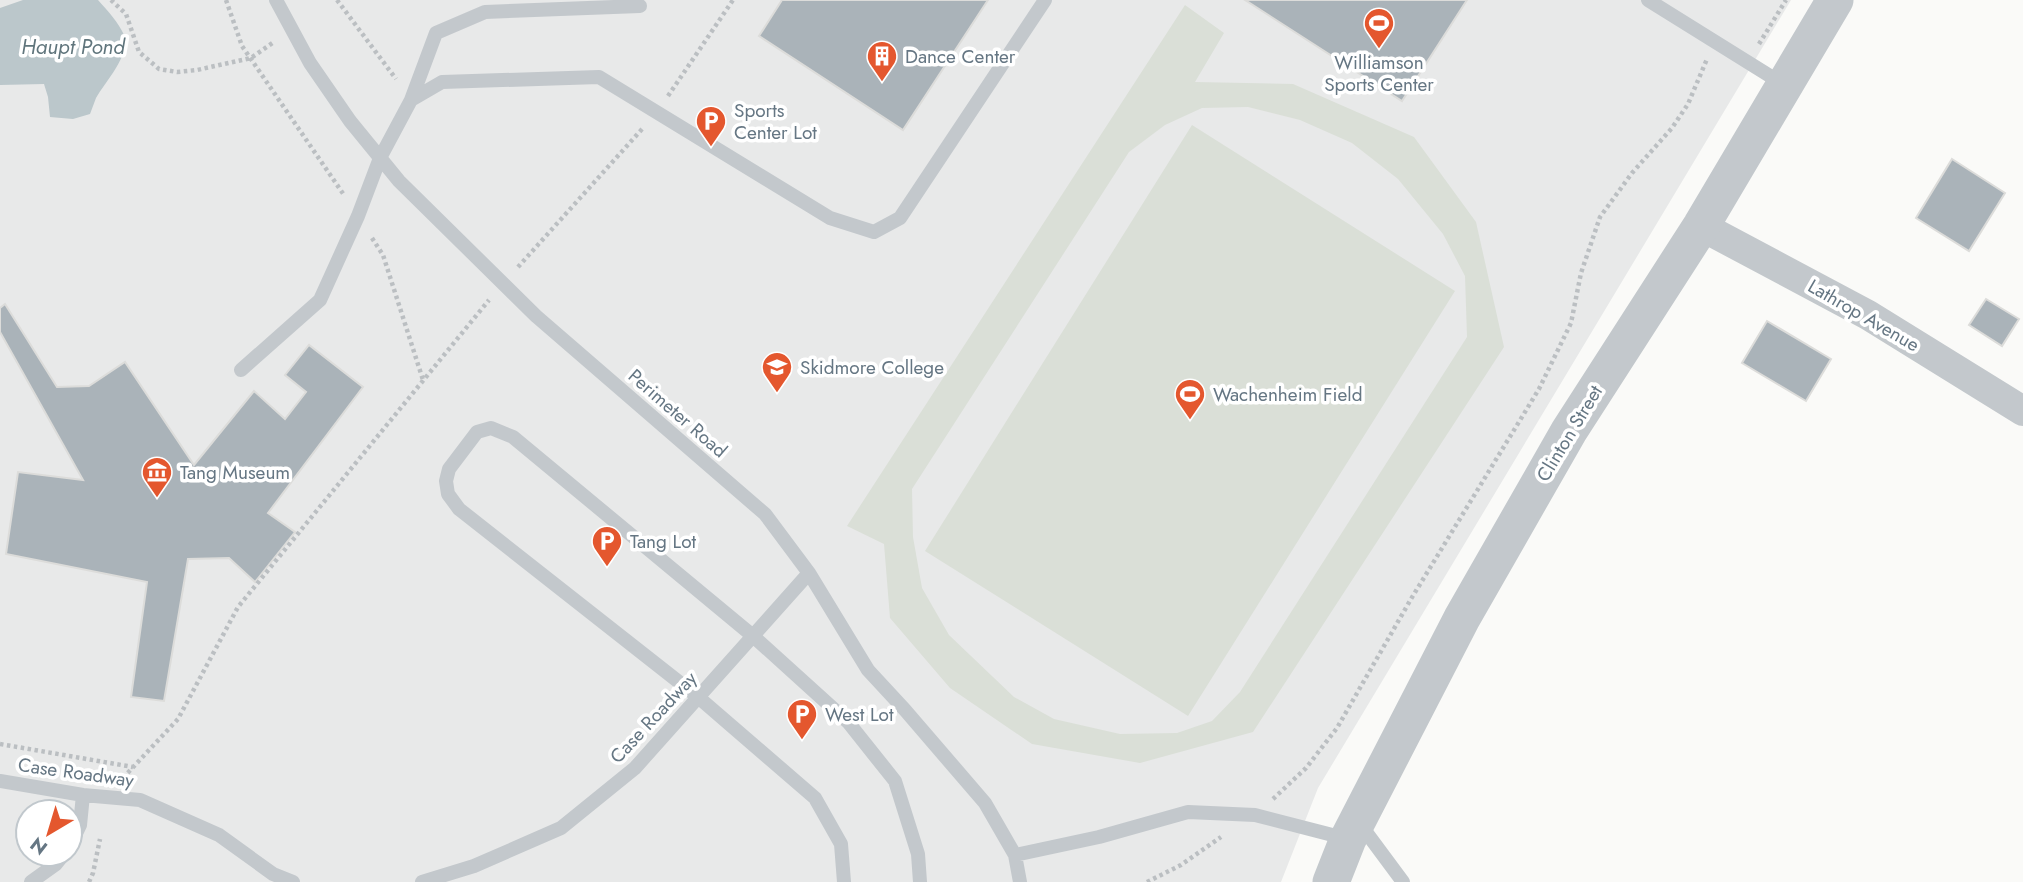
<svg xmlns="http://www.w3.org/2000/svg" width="2023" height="882" font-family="Jost,sans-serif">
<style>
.built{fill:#e8e9e9;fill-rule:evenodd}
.green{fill:#dadfd7;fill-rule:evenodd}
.water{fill:#bbc7cb}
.building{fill:#aab3b9;stroke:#dcdcda;stroke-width:2}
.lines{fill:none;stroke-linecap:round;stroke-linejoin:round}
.path{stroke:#bbbfc2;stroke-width:4.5;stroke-dasharray:3.5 3.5;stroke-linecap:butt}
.service{stroke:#c3c8cc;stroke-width:14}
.minor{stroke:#c3c8cc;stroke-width:30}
.tertiary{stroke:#c3c8cc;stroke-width:37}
.labels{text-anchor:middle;stroke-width:7;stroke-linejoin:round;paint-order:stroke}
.poi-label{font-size:19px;fill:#657683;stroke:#fff;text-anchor:start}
.street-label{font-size:19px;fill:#657683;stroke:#fff}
.water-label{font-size:21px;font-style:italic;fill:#60757c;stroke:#fff}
</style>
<rect width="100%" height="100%" fill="#fafaf8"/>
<path class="built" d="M0,0H1791L1318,788L1281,882H0ZM28,812H70V854H28Z"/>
<path class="green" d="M1185,5L1224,33L1195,82L1293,84L1414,137L1476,222L1504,347L1253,732L1140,763L1032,744L950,688L890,618L884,544L847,526ZM1248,107L1300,120L1352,143L1398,179L1443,234L1465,276L1467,337L1240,692L1212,721L1177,733L1120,734L1054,719L1014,697L949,635L922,588L913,537L912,489L1129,152L1165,125L1202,108Z
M1192,125L1455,291L1188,716L925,551Z"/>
<path class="water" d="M23,0H98C107,10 119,23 124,35C131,55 105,82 96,98C94,103 92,109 90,114L73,119L50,117L48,97L44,84L0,85V8Z"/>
<path class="building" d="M782,0H988L903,130L759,36Z
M1245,0H1467L1402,101Z
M1952,159L2005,193L1969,251L1916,218Z
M1986,299L2019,319L2002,346L1969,325Z
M5,304L57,387L89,386L125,362L194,465L254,391L285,419L306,392L285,375L309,345L363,387L268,513L295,532L255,582L229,558L188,559L164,701L131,697L147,582L6,554L18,472L83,480L0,332V308Z
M1767,321L1831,359L1806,401L1742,363Z"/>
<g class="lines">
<path class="path" d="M111,0L126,14L139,52L159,69L177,72L197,70L251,58L274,42
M226,0L242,46L344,195
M337,0L396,79
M1759,44L1786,0
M668,96L733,0
M372,238L383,255L423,380
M518,267L643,128
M0,744L133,767
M123,778L178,719L238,607L489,300
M1273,799L1306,768L1337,728L1411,599L1539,389L1571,323L1581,273L1600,217L1632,173L1672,128L1688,104L1707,59
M89,882L93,873L100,839
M1147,882L1181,865L1221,837"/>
<path class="service" d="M276,0L310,63L350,121L399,181L536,316L765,514L809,573L868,670L905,710L985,803L1015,855L1020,882
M1648,0L1783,84
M411,100L436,33L485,12L640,6
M241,370L320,300L358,216L380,158L411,100L442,82L599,77L830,218L874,232L900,218L1045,0
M0,781L83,795L140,800L219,835L273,874L293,882
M1360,824L1403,882
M70,846L80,825L83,795
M1015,855L1099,837L1188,812L1255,815L1348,839
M31,882L56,864L64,854
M422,882L474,866L561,828L635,768L809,573
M844,882L841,844L815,798L698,697L459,509L448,494L446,481L449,469L477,432L491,428L513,437L753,636L848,722L895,781L918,854L920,882"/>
<path class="minor" d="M1701,226L1868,315L2023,411"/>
<path class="tertiary" d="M1331,882L1348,839L1462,618L1569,431L1701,226L1835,0"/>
</g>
<defs>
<g id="stadium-pin" transform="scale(1.575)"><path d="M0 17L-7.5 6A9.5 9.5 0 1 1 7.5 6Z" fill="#e4572e" stroke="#fff"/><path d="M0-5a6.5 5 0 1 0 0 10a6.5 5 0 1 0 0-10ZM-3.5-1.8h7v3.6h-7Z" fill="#fff"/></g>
<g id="building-pin" transform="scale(1.575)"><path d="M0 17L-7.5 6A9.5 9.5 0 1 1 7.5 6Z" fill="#e4572e" stroke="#fff"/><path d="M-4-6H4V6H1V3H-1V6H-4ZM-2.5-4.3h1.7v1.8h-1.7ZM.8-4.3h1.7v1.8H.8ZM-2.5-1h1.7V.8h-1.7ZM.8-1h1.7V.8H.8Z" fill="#fff"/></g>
<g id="parking-pin" transform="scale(1.575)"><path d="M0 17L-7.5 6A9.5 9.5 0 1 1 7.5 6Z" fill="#e4572e" stroke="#fff"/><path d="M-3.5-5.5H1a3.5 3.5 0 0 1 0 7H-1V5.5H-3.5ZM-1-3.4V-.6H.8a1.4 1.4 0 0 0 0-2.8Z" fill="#fff"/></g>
<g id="university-pin" transform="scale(1.575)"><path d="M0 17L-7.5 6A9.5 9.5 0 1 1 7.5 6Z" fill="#e4572e" stroke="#fff"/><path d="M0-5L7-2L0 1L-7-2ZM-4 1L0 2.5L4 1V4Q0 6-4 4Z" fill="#fff"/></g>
<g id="museum-pin" transform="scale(1.575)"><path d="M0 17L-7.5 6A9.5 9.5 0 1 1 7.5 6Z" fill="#e4572e" stroke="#fff"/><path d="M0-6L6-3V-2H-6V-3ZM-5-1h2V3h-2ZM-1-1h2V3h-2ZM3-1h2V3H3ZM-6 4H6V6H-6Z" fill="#fff"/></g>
</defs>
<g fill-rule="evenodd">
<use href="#stadium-pin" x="1379" y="23"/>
<use href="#building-pin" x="882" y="56"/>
<use href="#parking-pin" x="711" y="121"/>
<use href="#university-pin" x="777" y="367"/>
<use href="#stadium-pin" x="1190" y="394"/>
<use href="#museum-pin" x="157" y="472"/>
<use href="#parking-pin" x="607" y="541"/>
<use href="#parking-pin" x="802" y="714"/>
</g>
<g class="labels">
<g class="poi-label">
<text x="905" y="63">Dance Center</text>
<text x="1379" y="69" text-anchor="middle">Williamson<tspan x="1379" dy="22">Sports Center</tspan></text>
<text x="734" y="117">Sports<tspan x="734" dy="22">Center Lot</tspan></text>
<text x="800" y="374">Skidmore College</text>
<text x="1213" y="401">Wachenheim Field</text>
<text x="180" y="479">Tang Museum</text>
<text x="630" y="548">Tang Lot</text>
<text x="825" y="721">West Lot</text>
</g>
<g class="street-label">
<text transform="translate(1864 315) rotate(30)" y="7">Lathrop Avenue</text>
<text transform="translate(678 413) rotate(41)" y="7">Perimeter Road</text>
<text transform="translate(1569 433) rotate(-59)" y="7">Clinton Street</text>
<text transform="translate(653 717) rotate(-47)" y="7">Case Roadway</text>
<text transform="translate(76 772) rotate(8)" y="7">Case Roadway</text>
</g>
<g class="water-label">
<text x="73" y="54">Haupt Pond</text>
</g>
</g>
<g transform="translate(49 833) rotate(218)"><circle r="33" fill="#ffffff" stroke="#c1c8cd" stroke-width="2"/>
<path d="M0-5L12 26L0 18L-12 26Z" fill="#e4572e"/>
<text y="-10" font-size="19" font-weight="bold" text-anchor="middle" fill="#657683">N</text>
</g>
</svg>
